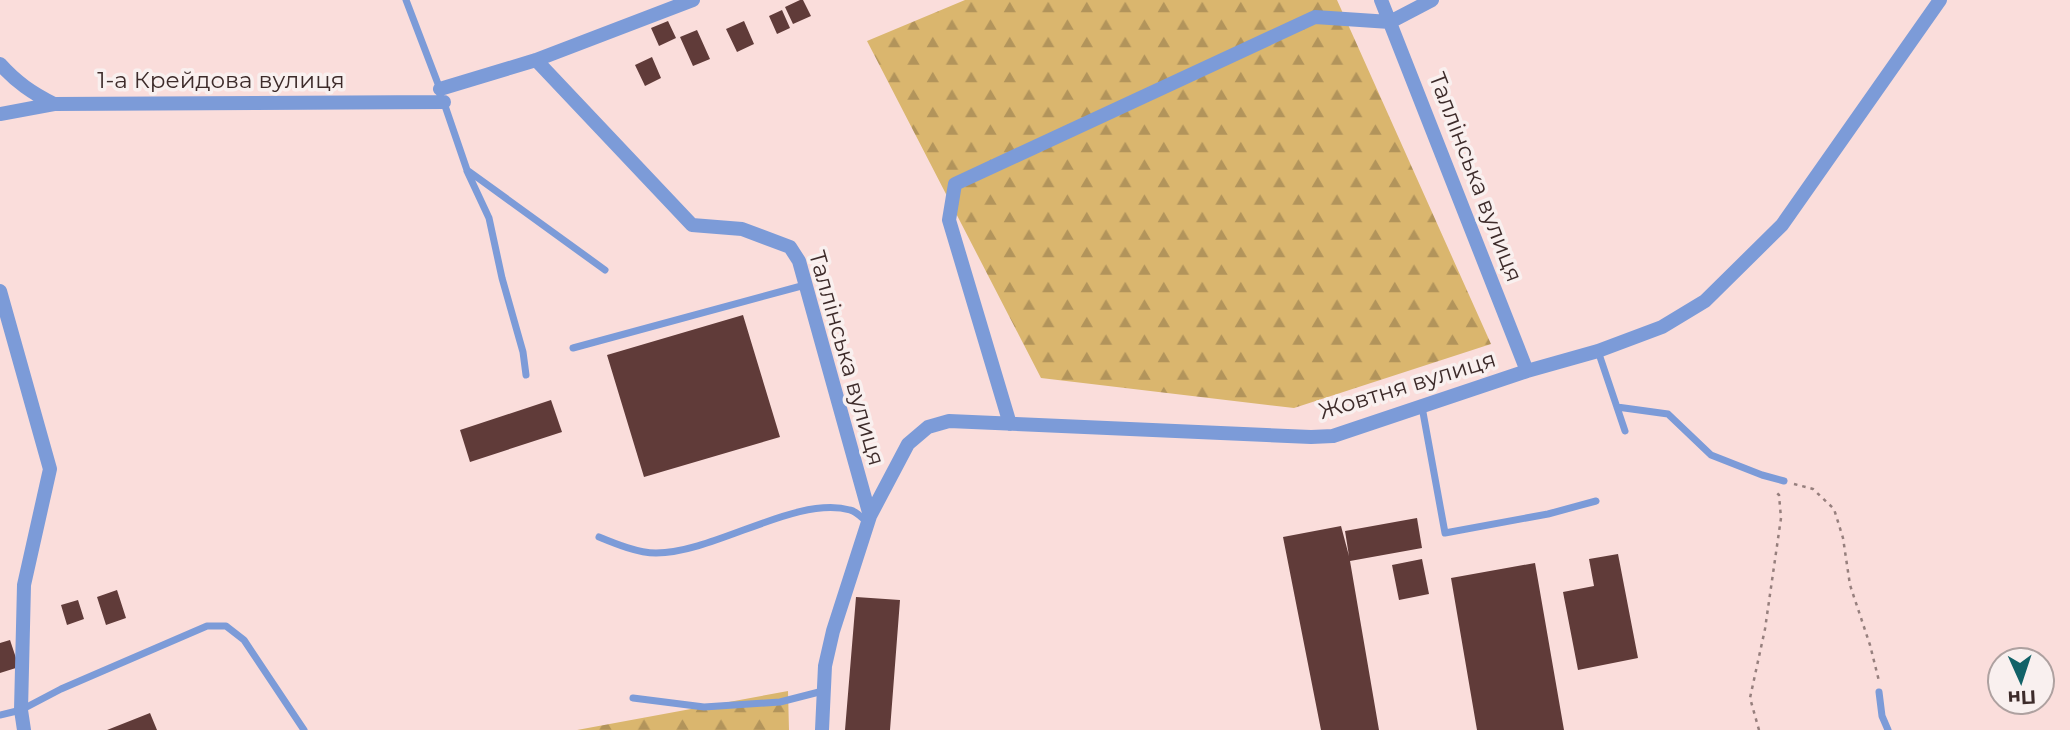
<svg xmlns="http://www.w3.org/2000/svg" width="2070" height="730" font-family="Montserrat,sans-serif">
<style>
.forest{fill:url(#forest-firs)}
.building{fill:#603b39}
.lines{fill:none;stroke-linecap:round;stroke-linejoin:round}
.path{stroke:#967f7d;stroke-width:2.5;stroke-dasharray:3.5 5;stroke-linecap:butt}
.lane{stroke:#7c9bd8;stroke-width:7}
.street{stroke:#7c9bd8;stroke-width:14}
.labels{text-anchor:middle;stroke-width:7;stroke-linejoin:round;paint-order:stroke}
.street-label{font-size:23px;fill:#3d2b2a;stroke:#f9f0ef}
</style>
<defs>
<pattern id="forest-firs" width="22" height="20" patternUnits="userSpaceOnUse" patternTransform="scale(1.75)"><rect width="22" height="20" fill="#dab66e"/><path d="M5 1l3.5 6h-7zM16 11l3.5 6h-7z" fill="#b2945b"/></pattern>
</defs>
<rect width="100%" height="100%" fill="#fadddb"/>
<path class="forest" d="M965,0H1337L1491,344L1294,408L1041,378L867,41Z
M788,691L789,730H577Z"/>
<path class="building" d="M800,0H803L811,16L793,24L785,7Z
M782,10L790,28L777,34L769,16Z
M668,21L676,38L659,46L651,28Z
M744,21L754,44L737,52L726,29Z
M697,30L710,59L693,66L680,37Z
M652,57L661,78L645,86L635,65Z
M743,315L780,437L644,477L607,355Z
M551,400L562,432L470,462L460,430Z
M1417,518L1422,548L1350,561L1379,730H1321L1283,537L1341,526L1349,556L1345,531Z
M1618,554L1638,658L1578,670L1563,592L1594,586L1589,559Z
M1422,559L1429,594L1399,600L1392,565Z
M1535,563L1564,730H1477L1451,578Z
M117,590L126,618L106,625L97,597Z
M856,597L900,600L890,730H845Z
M78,600L84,619L67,625L61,605Z
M10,640L19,667L0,673V643Z
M150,713L157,730H107Z"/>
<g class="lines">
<path class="path" d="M1794,484L1813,489L1834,509L1843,538L1850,585L1870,645L1879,681
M1759,730L1750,698L1765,629L1781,518L1779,495L1775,491"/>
<path class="lane" d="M406,0L440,89
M443,100L467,170L605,270
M467,171L489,218L502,278L523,352L526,375
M573,348L805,285
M1598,351L1625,431
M1422,407L1445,533L1548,514L1596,501
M1617,407L1668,414L1711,455L1762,475L1784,481
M599,537C616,544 638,553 656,553C715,553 796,495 850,510C856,511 862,518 867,522
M1879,692L1882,716L1888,730
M633,698L704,707L780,702L823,691
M0,715L21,710L61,689L207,626H226L244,640L304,730"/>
<path class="street" d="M1381,0L1527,371
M536,60L692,225L742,229L790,247L799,261L870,516
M0,64C16,82 32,93 54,104
M440,89L536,60L693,0
M0,114L54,104L444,102
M0,291L50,469L24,585L21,710L24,730
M1010,424L949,220L955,184L1315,17L1390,22L1432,0
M822,730L825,666L833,631L870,516L908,444L928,427L949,421L1311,437L1333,436L1527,371L1598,351L1662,327L1705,301L1782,225L1940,0"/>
</g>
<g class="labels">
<g class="street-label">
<text x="221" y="88">1-а Крейдова вулиця</text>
<text transform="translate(1476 177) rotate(69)" y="8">Таллінська вулиця</text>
<text transform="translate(847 358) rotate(74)" y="8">Таллінська вулиця</text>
<text transform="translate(1407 385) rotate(-17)" y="8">Жовтня вулиця</text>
</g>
</g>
<g transform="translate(2021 681) rotate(177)"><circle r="33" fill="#f9f0ef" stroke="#aea1a0" stroke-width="2"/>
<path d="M0-5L12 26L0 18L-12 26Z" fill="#126268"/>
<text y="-10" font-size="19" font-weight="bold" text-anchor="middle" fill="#3d2b2a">Пн</text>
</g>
</svg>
